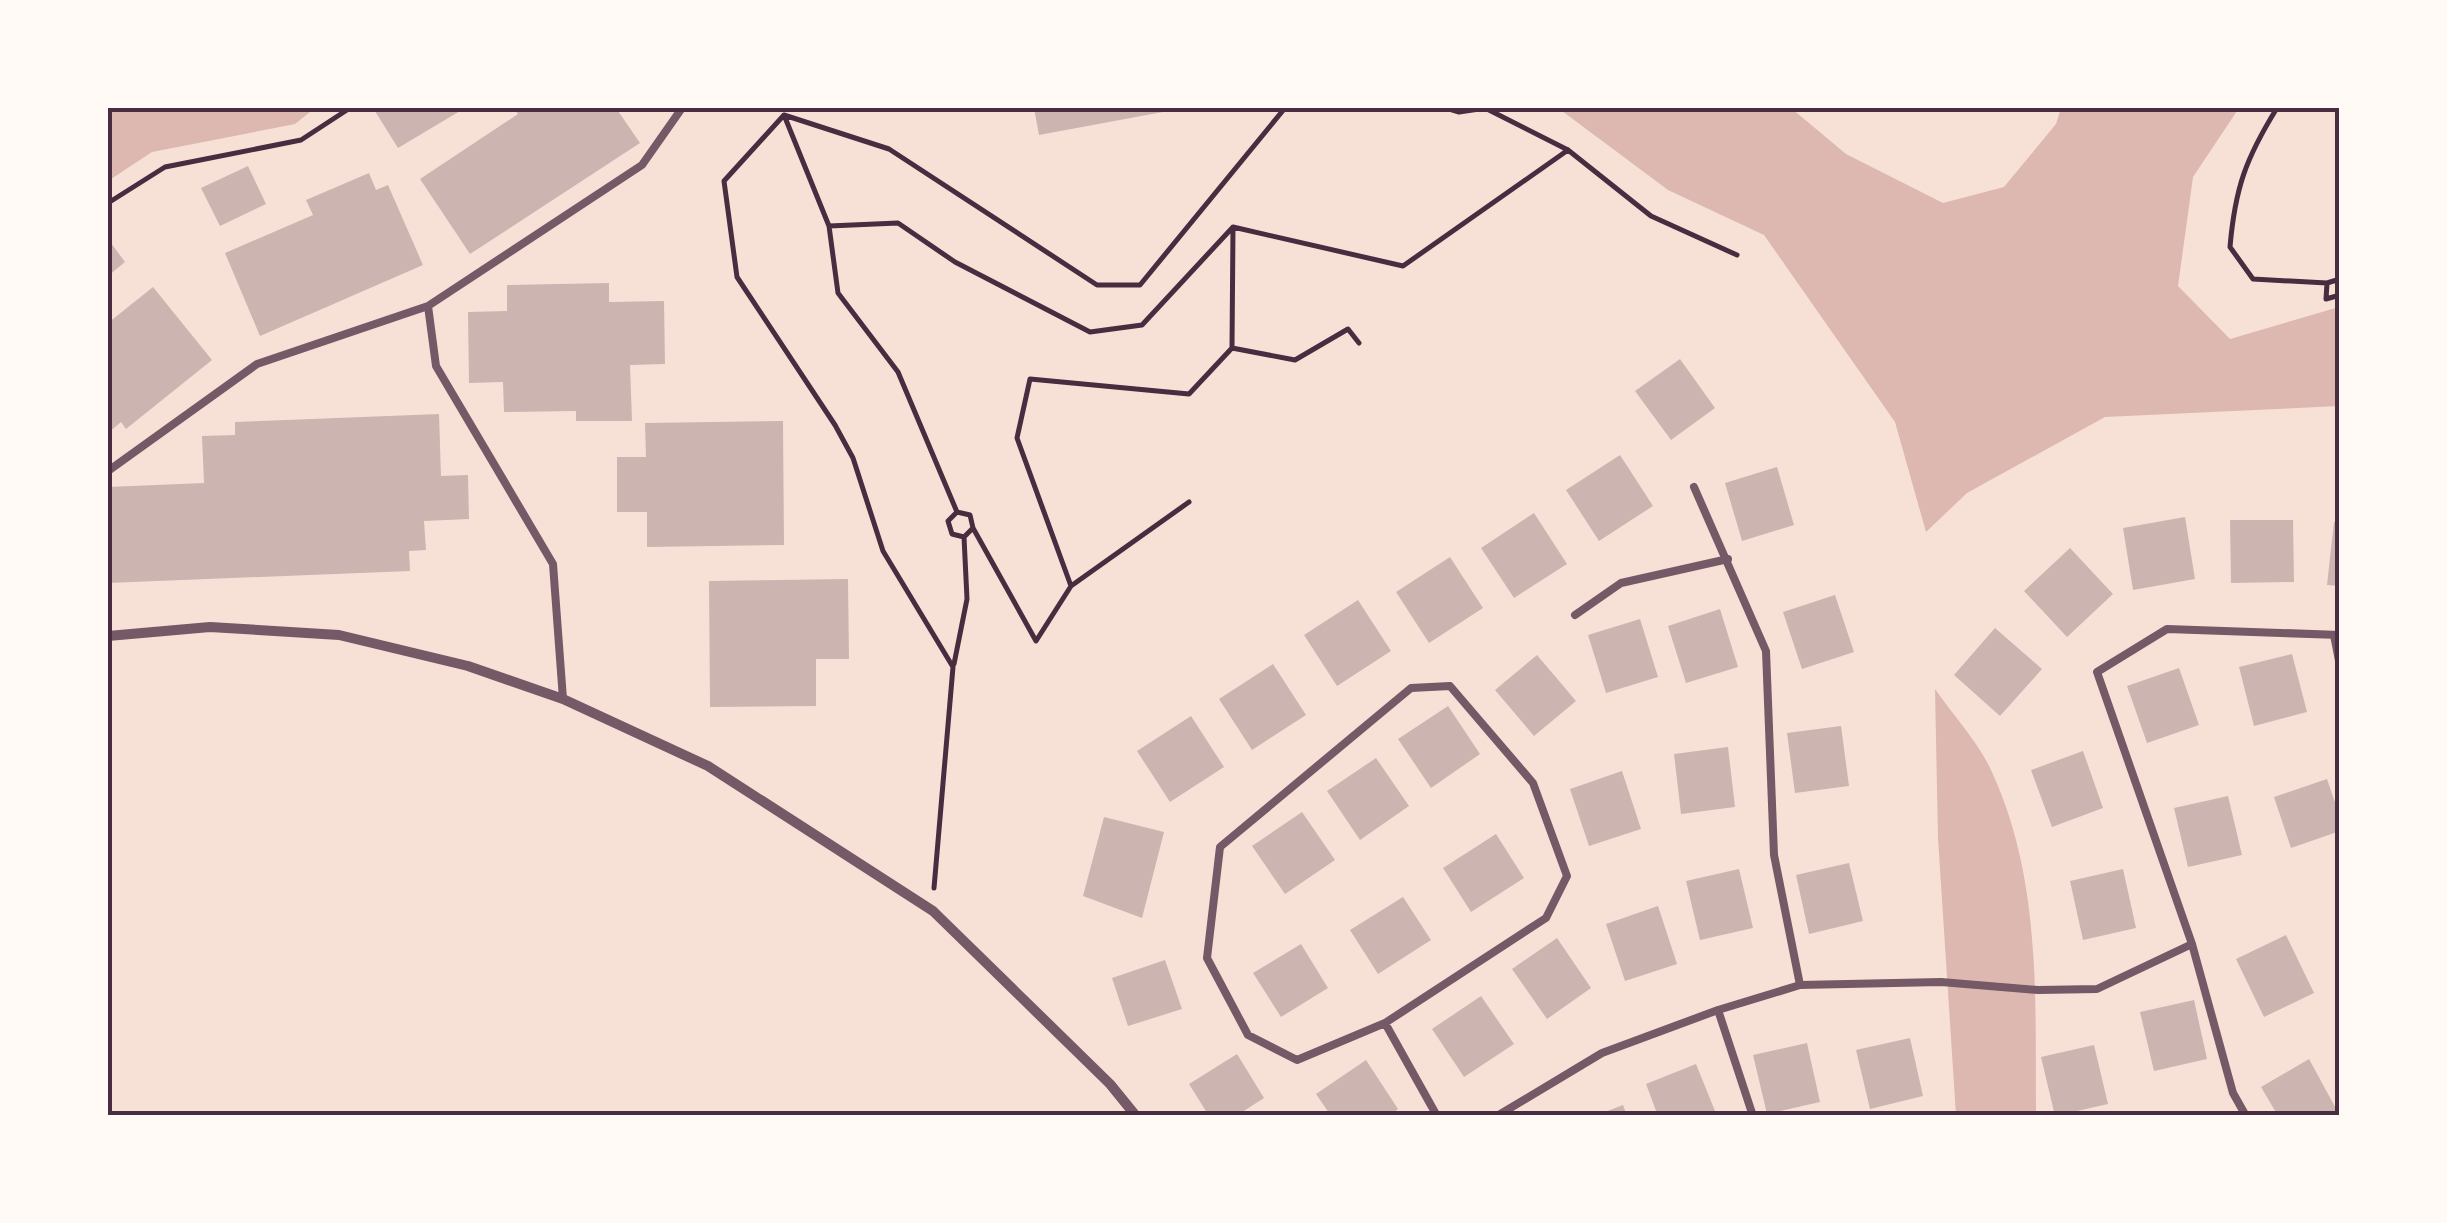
<svg xmlns="http://www.w3.org/2000/svg" width="2447" height="1223" font-family="'Open Sans',sans-serif">
<style>
.water{fill:#dcb8b0}
.building{fill:#ccb4b1}
.lines{fill:none;stroke-linecap:round;stroke-linejoin:round}
.path{stroke:#4a2c40;stroke-width:5}
.service{stroke:#755966;stroke-width:8}
.minor{stroke:#755966;stroke-width:10}
.neatline{fill:none;stroke:#4a2c40;stroke-width:4}
</style>
<rect width="100%" height="100%" fill="#f7e1d7"/>
<path class="water" d="M108,108H315L295,124L152,152L108,181Z
M1558,108H1791L1846,154L1943,203L2004,187L2056,124L2061,108H2239L2193,177L2178,286L2230,339L2339,307V406L2105,417L1967,493L1926,532L1895,422L1764,235L1668,190Z
M1935,689C1953,715 1978,742 1991,770C2042,879 2035,999 2036,1115H1956L1938,838Z"/>
<path class="building" d="M373,108H465L398,148Z
M513,108H616L640,143L470,254L420,179L518,114Z
M1034,108H1179V109L1039,135Z
M248,166L266,204L220,226L201,188Z
M369,173L376,190L388,185L423,265L260,336L225,253L313,215L306,200Z
M108,239L125,262L108,276Z
M609,283V302L664,301L665,364L630,365L632,421H576V411L504,412L503,382L469,383L468,312L507,311V285Z
M153,287L212,360L126,429L121,422L108,433V323Z
M1680,359L1715,408L1671,440L1635,391Z
M439,414L441,476L468,475L469,519L424,521L426,550L409,551L410,571L108,583V487L204,483L202,436L235,435V422Z
M783,421L784,545L647,547V512H617V457H646L645,423Z
M1620,455L1653,506L1599,541L1566,490Z
M1777,467L1794,525L1742,541L1725,483Z
M1534,513L1567,564L1514,598L1481,548Z
M2185,517L2195,579L2133,590L2123,528Z
M2230,520H2293L2294,582L2231,583Z
M2334,522L2340,523V586L2327,585Z
M2070,548L2113,594L2067,637L2024,591Z
M1450,557L1483,608L1429,643L1396,592Z
M848,579L849,659H816V706L710,707L709,581Z
M1835,595L1854,652L1802,669L1783,612Z
M1358,600L1391,651L1337,686L1304,635Z
M1720,609L1738,667L1686,683L1668,626Z
M1640,619L1658,677L1606,693L1588,635Z
M1995,628L2042,669L2000,716L1954,675Z
M2292,654L2307,712L2254,726L2239,667Z
M1537,655L1576,701L1534,736L1495,690Z
M1273,664L1306,715L1252,750L1219,699Z
M2179,668L2199,725L2147,743L2127,686Z
M1448,706L1480,754L1431,788L1398,739Z
M1191,716L1224,767L1170,802L1137,751Z
M1841,726L1849,786L1795,793L1787,733Z
M1728,747L1735,807L1681,814L1674,754Z
M2083,751L2103,808L2052,827L2031,770Z
M1376,758L1409,806L1360,840L1327,791Z
M1622,771L1641,829L1589,846L1570,789Z
M2327,779L2340,817V831L2291,848L2274,797Z
M2228,796L2242,855L2188,867L2174,808Z
M1302,812L1335,860L1285,894L1252,846Z
M1104,817L1164,832L1142,918L1083,896Z
M1496,834L1524,878L1471,912L1443,868Z
M1849,863L1863,921L1809,934L1796,875Z
M1739,869L1753,928L1700,940L1686,881Z
M2123,869L2136,928L2083,940L2070,881Z
M1403,897L1431,940L1378,974L1350,930Z
M1658,906L1677,964L1625,981L1606,924Z
M2286,935L2314,993L2264,1017L2236,959Z
M1557,938L1591,988L1547,1019L1512,969Z
M1301,944L1328,988L1281,1017L1253,973Z
M1165,960L1182,1009L1128,1026L1112,978Z
M1481,996L1514,1044L1464,1077L1432,1029Z
M2194,1000L2207,1059L2154,1071L2140,1012Z
M1910,1038L1923,1096L1870,1109L1856,1050Z
M1807,1043L1820,1102L1767,1114L1753,1055Z
M2094,1045L2108,1104L2055,1116L2041,1057Z
M1237,1054L1264,1098L1236,1116H1209L1189,1084Z
M2309,1059L2340,1116H2278L2261,1087Z
M1366,1060L1398,1109L1389,1116H1331L1316,1094Z
M1696,1064L1717,1116H1658L1646,1084Z
M1623,1105L1627,1116H1597V1115Z"/>
<g class="lines">
<path class="path" d="M1446,108L1459,112L1486,108
M1485,108L1568,150L1651,216L1737,255
M1892,108H1929
M2277,108C2246,158 2235,188 2230,247L2253,279L2327,283L2340,279
M784,115L829,226L838,293L898,372L957,512L970,515L973,528L964,537L952,534L948,521L957,512
M108,203L165,167L301,140L350,108
M829,226L898,223L955,262L1090,332L1142,325L1233,227L1403,266L1568,150
M2327,283L2326,299L2340,295
M1232,348L1295,360L1348,329L1359,343
M973,528L1036,641L1071,586L1017,438L1030,379L1189,394L1232,348L1233,227
M1071,586L1189,502
M954,664L967,599L964,537
M934,888L953,667L883,551L853,458L835,425L737,277L724,181L784,115L889,149L1097,285H1140L1285,108"/>
<path class="service" d="M428,306L436,366L553,564L563,699
M108,471L257,364L428,306L642,165L682,108
M1694,487L1766,651L1774,855L1800,985
M1575,615L1621,583L1728,559
M2334,635L2340,666
M1450,686L1533,783L1567,876L1546,918L1385,1023L1297,1060L1248,1035L1207,958L1220,847L1411,688Z
M1718,1010L1753,1116
M1385,1023L1437,1116
M1497,1116L1602,1053L1718,1010L1800,985L1941,982L2038,990L2097,989L2192,944
M2246,1116L2233,1093L2192,944L2097,672L2167,629L2340,635"/>
<path class="minor" d="M108,636L210,627L339,635L468,666L563,699L708,766L933,911L1110,1084L1136,1116"/>
</g>
<rect width="2447" height="1223" fill="none" stroke="#fffaf5" stroke-width="220"/>
<rect x="110" y="110" width="2227" height="1003" class="neatline"/>
</svg>
